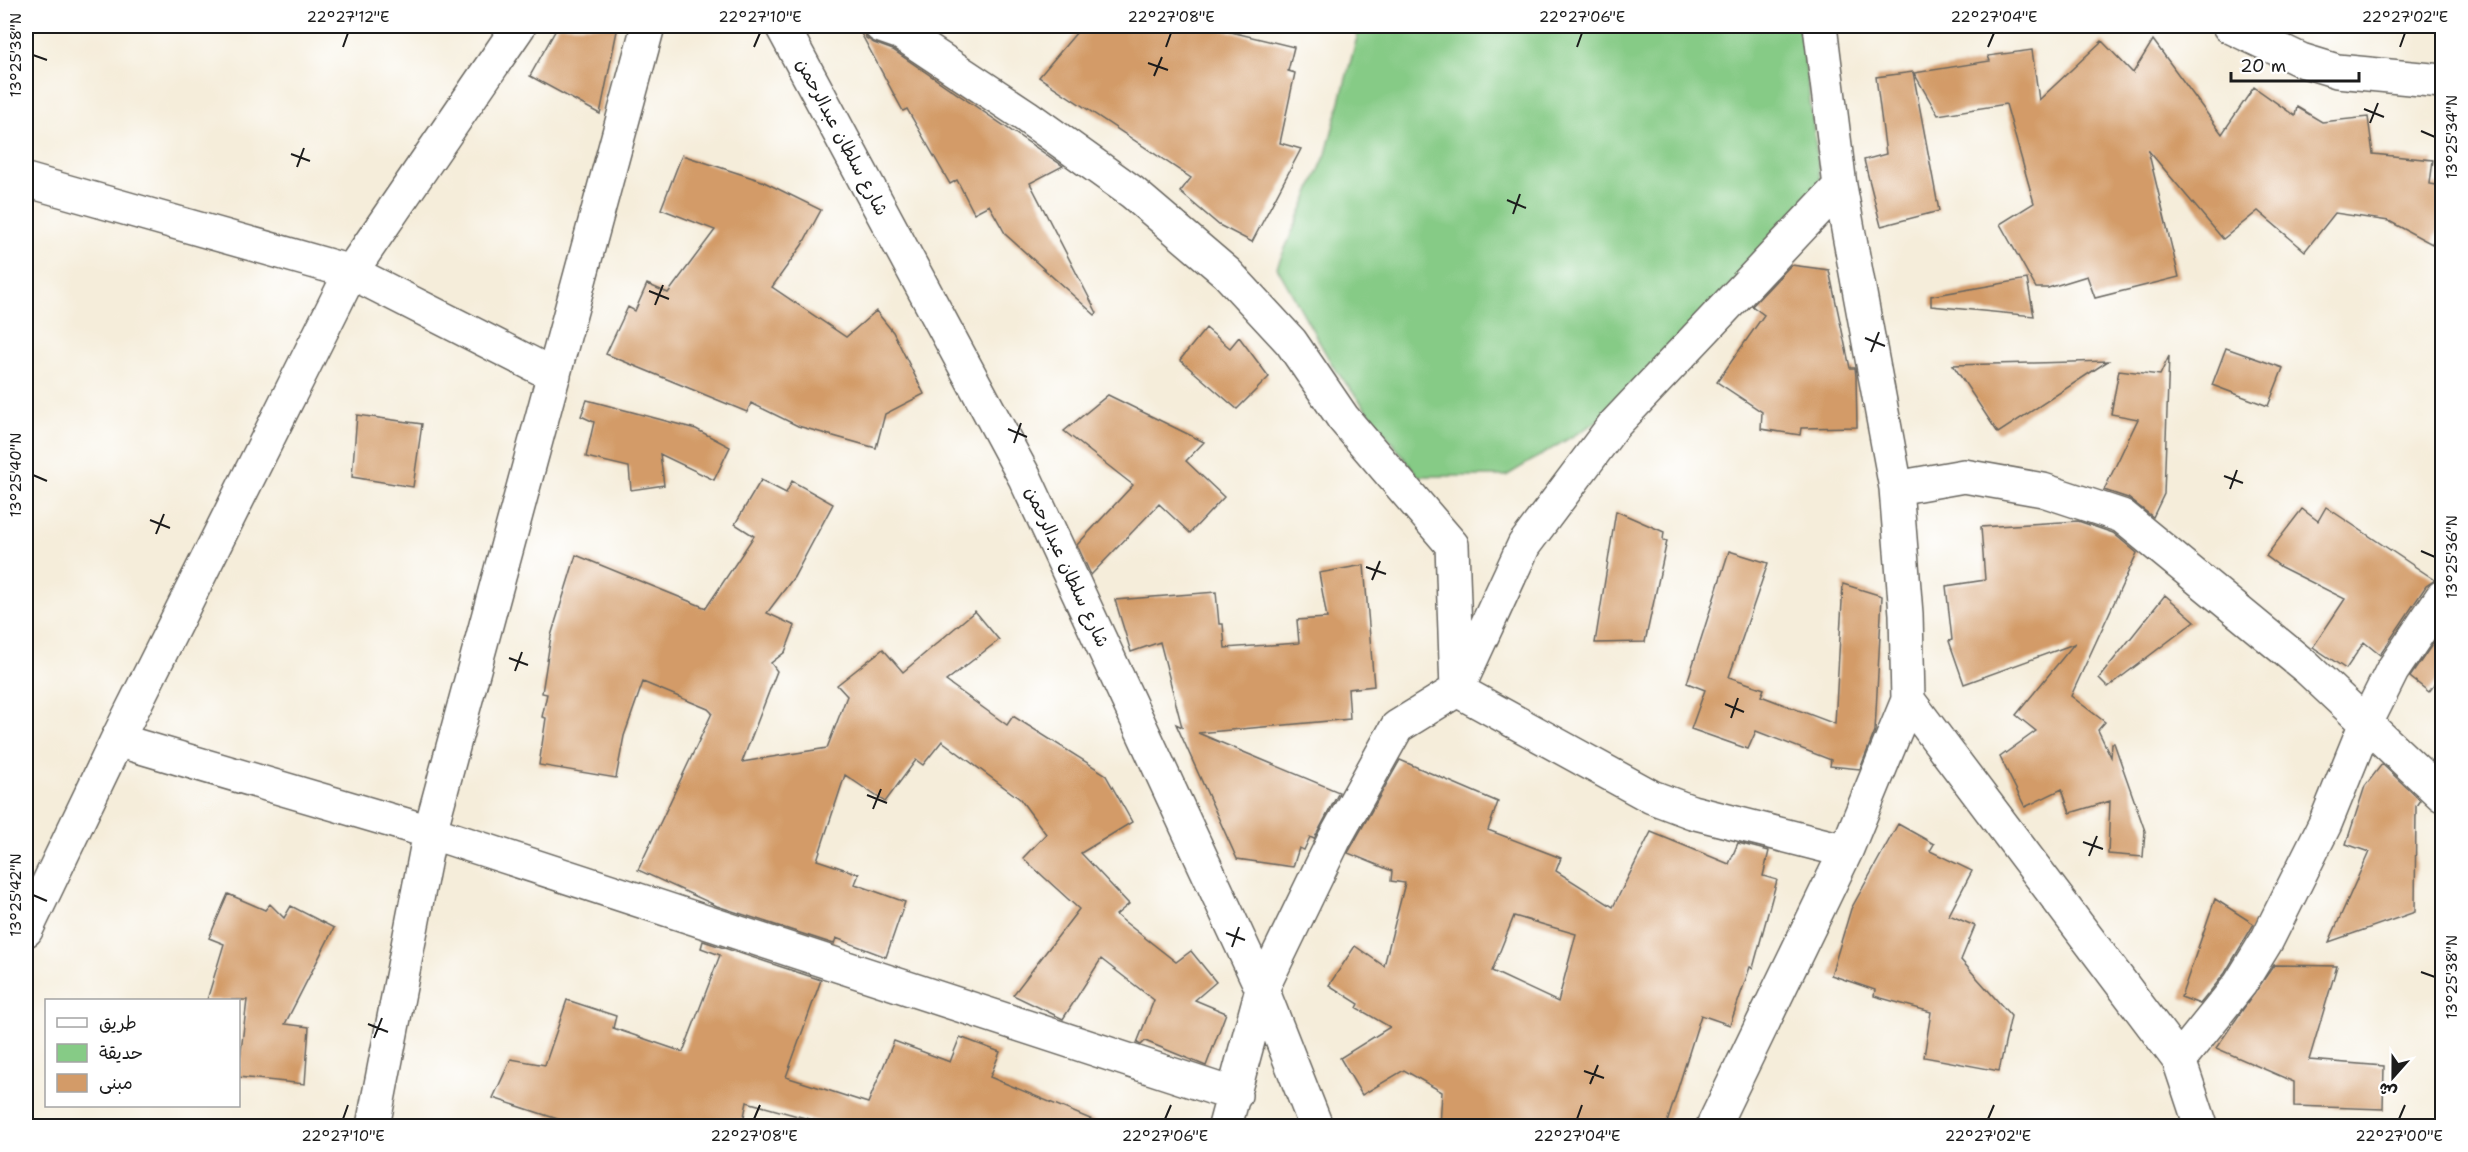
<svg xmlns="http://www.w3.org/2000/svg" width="2468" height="1152" font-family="'Shantell Sans','Playpen Sans Arabic',sans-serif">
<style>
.green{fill:#86cb86;stroke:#517451;stroke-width:1.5}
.building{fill:#d39b68;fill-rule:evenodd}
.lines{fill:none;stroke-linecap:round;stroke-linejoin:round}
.minor-casing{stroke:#68655e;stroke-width:36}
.minor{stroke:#fff;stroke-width:33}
.ticks{fill:none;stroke:#1c1c1c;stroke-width:2}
.labels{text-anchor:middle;stroke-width:4.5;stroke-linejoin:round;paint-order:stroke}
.street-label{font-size:18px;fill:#1c1c1c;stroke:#fff}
.neatline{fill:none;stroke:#1c1c1c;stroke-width:2}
.ticks-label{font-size:15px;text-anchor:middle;fill:#1c1c1c}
</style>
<rect width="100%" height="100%" fill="#fff"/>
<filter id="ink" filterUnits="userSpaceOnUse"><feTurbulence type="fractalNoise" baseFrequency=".0167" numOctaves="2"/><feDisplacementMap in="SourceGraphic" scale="12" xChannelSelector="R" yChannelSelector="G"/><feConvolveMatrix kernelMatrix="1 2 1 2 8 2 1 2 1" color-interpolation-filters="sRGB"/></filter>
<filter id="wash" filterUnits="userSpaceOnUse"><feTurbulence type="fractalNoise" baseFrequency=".008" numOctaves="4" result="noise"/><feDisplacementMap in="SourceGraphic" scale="24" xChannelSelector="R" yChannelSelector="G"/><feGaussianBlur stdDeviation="1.35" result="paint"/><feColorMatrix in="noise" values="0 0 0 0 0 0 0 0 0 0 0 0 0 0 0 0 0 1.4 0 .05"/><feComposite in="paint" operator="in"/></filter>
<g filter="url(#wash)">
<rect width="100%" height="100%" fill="#f5edda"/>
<path class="green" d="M1360,26H1800L1822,192L1595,423L1506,476H1418L1334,368L1277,267L1326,154Z"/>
<g id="blocks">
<path class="building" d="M558,26H618L600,114L530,76Z
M857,26H863L866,38L874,43L893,50L1063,166L1030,183L1097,313L1095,315L1006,235L989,205L974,213L957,180L950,184L907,109L903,111Z
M1082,26H1206L1294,47L1288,71L1295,73L1280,143L1301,149L1252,242L1219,225L1180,192L1191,178L1039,77Z
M2153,40L2222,134L2254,87L2295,116L2297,107L2322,122L2368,117L2373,154L2433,160L2430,184L2442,186V223L2432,244L2389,221L2335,213L2305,251L2258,211L2223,239L2148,150L2179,277L2095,298L2087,276L2048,288H2036L2000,224L2034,203L2006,104L1938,115L1914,73L1990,61L1988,56L2032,50L2039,100L2102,41L2133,73Z
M1913,72L1939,211L1881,226L1864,160L1886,154L1876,77Z
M682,155L762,181L821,210L802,245L772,287L846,337L876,311L893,332L924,394L885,414L876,448L798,426L751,403L747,412L606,354L628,307L635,311L647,284L668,293L715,230L661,209Z
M1791,265L1829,270L1850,368H1855L1856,377L1857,427L1801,428L1800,435L1761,429L1762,412L1717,382L1764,315L1752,306Z
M2027,279L2034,316L1931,306V296Z
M1206,328L1230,348L1239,337L1269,377L1237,409L1180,360Z
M2226,348L2283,368L2268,406L2212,385Z
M2169,356L2164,494L2153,517L2128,498L2104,490L2138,419L2111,414L2119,370L2160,375Z
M2108,361L1998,433L1953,365Z
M1108,395L1204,442L1186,461L1224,497L1190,533L1159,504L1091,575L1077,545L1133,485L1064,431Z
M587,400L696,429L730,447L714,480L660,454L664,485L631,490L629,467L586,457L594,422L581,416Z
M357,415L422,424L413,487L352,477Z
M761,480L786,493L792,481L833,504L794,577L767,613L795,626L785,652L771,663L777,671L742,762L827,748L847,696L837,685L883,649L903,672L975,611L999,640L946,681L1007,725L1013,716L1105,774L1132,822L1081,853L1129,904L1116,915L1176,962L1191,951L1216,982L1195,1000L1226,1013L1206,1066L1145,1041L1141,1045L1137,1043L1154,1000L1101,959L1063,1019L1013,995L1079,909L1023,858L1046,834L1020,799L942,741L923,765L916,760L885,802L845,775L817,860L859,874L855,884L905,902L886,957L836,938L834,944L717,906L638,870L712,713L708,709L643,682L624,736L616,778L539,765L546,718L542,717L547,694L542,693L551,636L576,555L706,608L754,536L735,524Z
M2326,507L2435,580L2426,586L2380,655L2364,642L2346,669L2313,647L2345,599L2281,567L2266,556L2302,509L2318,521Z
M1616,511L1664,532L1663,540L1667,541L1645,642L1595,643Z
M2078,521L2113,533L2137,553L2071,696L2105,722L2098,730L2111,757L2112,743H2114L2145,831L2143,857L2108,854L2110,801L2070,813L2062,789L2025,807L2000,757L2036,731L2016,715L2074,644L1964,684L1949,641L1952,640L1946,586L1985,580L1981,527Z
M1729,551L1768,563L1729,677L1764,689L1761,696L1835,724L1843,584L1882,596L1875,731L1860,769L1830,766L1831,760L1756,731L1748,749L1691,729L1705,690L1687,683Z
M1364,565L1374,686L1348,689L1350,719L1198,733L1339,792L1314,839L1310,837L1304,850L1299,848L1293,867L1237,859L1176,724L1182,727L1160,642L1131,652L1115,600L1216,592L1219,624H1223L1225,648L1299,643L1297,620L1327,618L1319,573Z
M2165,595L2195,621L2108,687L2099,678Z
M2442,630V674L2429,692L2410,677Z
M1400,760L1498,802L1488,830L1561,858L1556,871L1613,907L1651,832L1729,864L1738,843L1769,851L1763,876L1777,880L1753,968L1750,967L1730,1025L1701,1015L1666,1126H1440L1442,1092L1404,1070L1362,1095L1340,1058L1390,1027L1357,1008L1359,1004L1329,985L1355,946L1384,966L1405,883L1391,881L1392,871L1348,853ZM1514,916L1576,934L1558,1002L1492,971Z
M2382,764L2420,800L2416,806L2415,912L2329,942L2369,852L2346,844L2365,786Z
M1898,824L1934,844L1930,851L1972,871L1949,915L1975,926L1961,960L2011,1016L1999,1071L1924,1057L1931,1012L1874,996L1875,990L1831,975L1851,909Z
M228,894L265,910L270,904L284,918L291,906L334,928L285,1024L309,1027L305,1084L238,1077L247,1000H207L224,944L209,938Z
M2215,899L2254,924L2225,973L2200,1004L2181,997Z
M703,941L821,980L786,1077L868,1103L894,1041L950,1062L960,1037L1000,1052L990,1077L1107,1126H834L747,1102L742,1126H579L493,1098L511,1059L545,1065L567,1000L616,1016L613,1028L683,1052L720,955L701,948Z
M2274,965L2337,966L2309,1060L2384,1066L2383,1109L2294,1106V1082L2216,1048Z"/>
</g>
</g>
<g filter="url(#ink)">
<use href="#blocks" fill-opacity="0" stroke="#68655e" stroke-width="1.5"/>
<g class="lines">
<g class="minor-casing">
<path id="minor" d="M782,26L1025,478L1262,989L1316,1126
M881,26L901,33L1026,116L1132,192L1227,273L1291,342L1343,418L1452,545L1457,690L1652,797L1692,812L1846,851
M2229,26L2301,60L2337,71L2442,81
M26,180L351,272L554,375
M1896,488L1964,476L2043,490L2122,516L2306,667L2442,795
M1908,700L2179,1060L2201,1126
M117,740L430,832L1235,1095
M26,930L117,740L351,272L519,26
M2179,1060L2240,984L2267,940L2325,824L2366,723L2392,671L2442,597
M373,1126L430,832L648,26
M1225,1126L1262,989L1334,840L1397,727L1457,690L1524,545L1614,425L1840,186
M1713,1126L1846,851L1908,700L1906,614L1896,488L1840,186L1820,26"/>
</g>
<use href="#minor" class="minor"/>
</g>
</g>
<path class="ticks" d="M343,47L348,33M754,47L760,33M1166,47L1171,33M1577,47L1582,33M1988,47L1994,33M2400,47L2405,33M33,55L47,60M1148,63L1168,70M1154,76L1162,57M2364,109L2384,117M2370,123L2378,103M2421,131L2435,137M291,154L310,161M297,167L304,148M1507,200L1526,208M1513,214L1520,194M649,291L669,299M655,305L663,285M1865,338L1885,346M1871,352L1879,332M1008,429L1027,437M1014,443L1021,423M33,475L47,481M2224,476L2243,483M2230,489L2237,470M150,520L170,528M156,534L164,514M2421,551L2435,557M1366,567L1386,574M1372,580L1380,561M509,658L528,665M515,671L522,652M1725,704L1744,712M1731,718L1738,698M867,795L887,803M873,809L881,789M2083,842L2103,849M2089,856L2097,836M33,895L47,901M1226,933L1245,940M1232,947L1239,927M2421,972L2435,977M368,1024L388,1032M374,1038L382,1018M1584,1071L1604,1078M1590,1084L1598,1065M343,1119L348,1105M754,1119L760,1105M1165,1119L1171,1105M1577,1119L1582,1105M1988,1119L1994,1105M2399,1119L2405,1105"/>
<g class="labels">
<g class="street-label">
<text transform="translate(842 137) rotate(62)" y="6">شارع سلطان عبدالرحمن</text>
<text transform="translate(1067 567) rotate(65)" y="6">شارع سلطان عبدالرحمن</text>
</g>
</g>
<rect width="2468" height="1152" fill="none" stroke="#fff" stroke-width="66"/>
<rect x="45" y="999" width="195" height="108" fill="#ffffff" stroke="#a4a4a4" stroke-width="1.5"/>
<rect x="57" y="1018" width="30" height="9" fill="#ffffff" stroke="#a4a4a4" stroke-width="1.5"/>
<text x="99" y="1029" font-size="18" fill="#1c1c1c">طريق</text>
<rect x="57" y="1044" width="30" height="18" fill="#86cb86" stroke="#a4a4a4" stroke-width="1.5"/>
<text x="99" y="1059" font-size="18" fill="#1c1c1c">حديقة</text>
<rect x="57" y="1074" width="30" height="18" fill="#d39b68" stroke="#a4a4a4" stroke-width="1.5"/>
<text x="99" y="1089" font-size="18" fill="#1c1c1c">مبنى</text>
<g transform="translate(2393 1077) rotate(201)" stroke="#ffffff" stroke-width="4.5" paint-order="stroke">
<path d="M0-4.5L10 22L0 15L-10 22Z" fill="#1c1c1c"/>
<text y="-9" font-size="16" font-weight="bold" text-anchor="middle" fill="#1c1c1c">ش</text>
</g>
<path d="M2231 72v9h128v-9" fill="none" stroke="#1c1c1c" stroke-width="3"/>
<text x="2240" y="72" font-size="18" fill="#1c1c1c" stroke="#ffffff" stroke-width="4.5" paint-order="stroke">20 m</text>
<rect x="33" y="33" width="2402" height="1086" class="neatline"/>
<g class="ticks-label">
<text x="348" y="22">22°27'12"E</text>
<text x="760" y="22">22°27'10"E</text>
<text x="1171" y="22">22°27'08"E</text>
<text x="1582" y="22">22°27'06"E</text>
<text x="1994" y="22">22°27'04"E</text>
<text x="2405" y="22">22°27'02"E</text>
<text transform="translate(16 55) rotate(-90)" y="5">13°25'38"N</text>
<text transform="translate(2452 137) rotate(-90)" y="5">13°25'34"N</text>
<text transform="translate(16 475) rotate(-90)" y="5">13°25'40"N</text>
<text transform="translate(2452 557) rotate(-90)" y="5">13°25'36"N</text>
<text transform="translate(16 895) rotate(-90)" y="5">13°25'42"N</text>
<text transform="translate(2452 977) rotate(-90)" y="5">13°25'38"N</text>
<text x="343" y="1141">22°27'10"E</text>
<text x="754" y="1141">22°27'08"E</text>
<text x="1165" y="1141">22°27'06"E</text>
<text x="1577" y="1141">22°27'04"E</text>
<text x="1988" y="1141">22°27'02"E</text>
<text x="2399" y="1141">22°27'00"E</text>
</g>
</svg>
